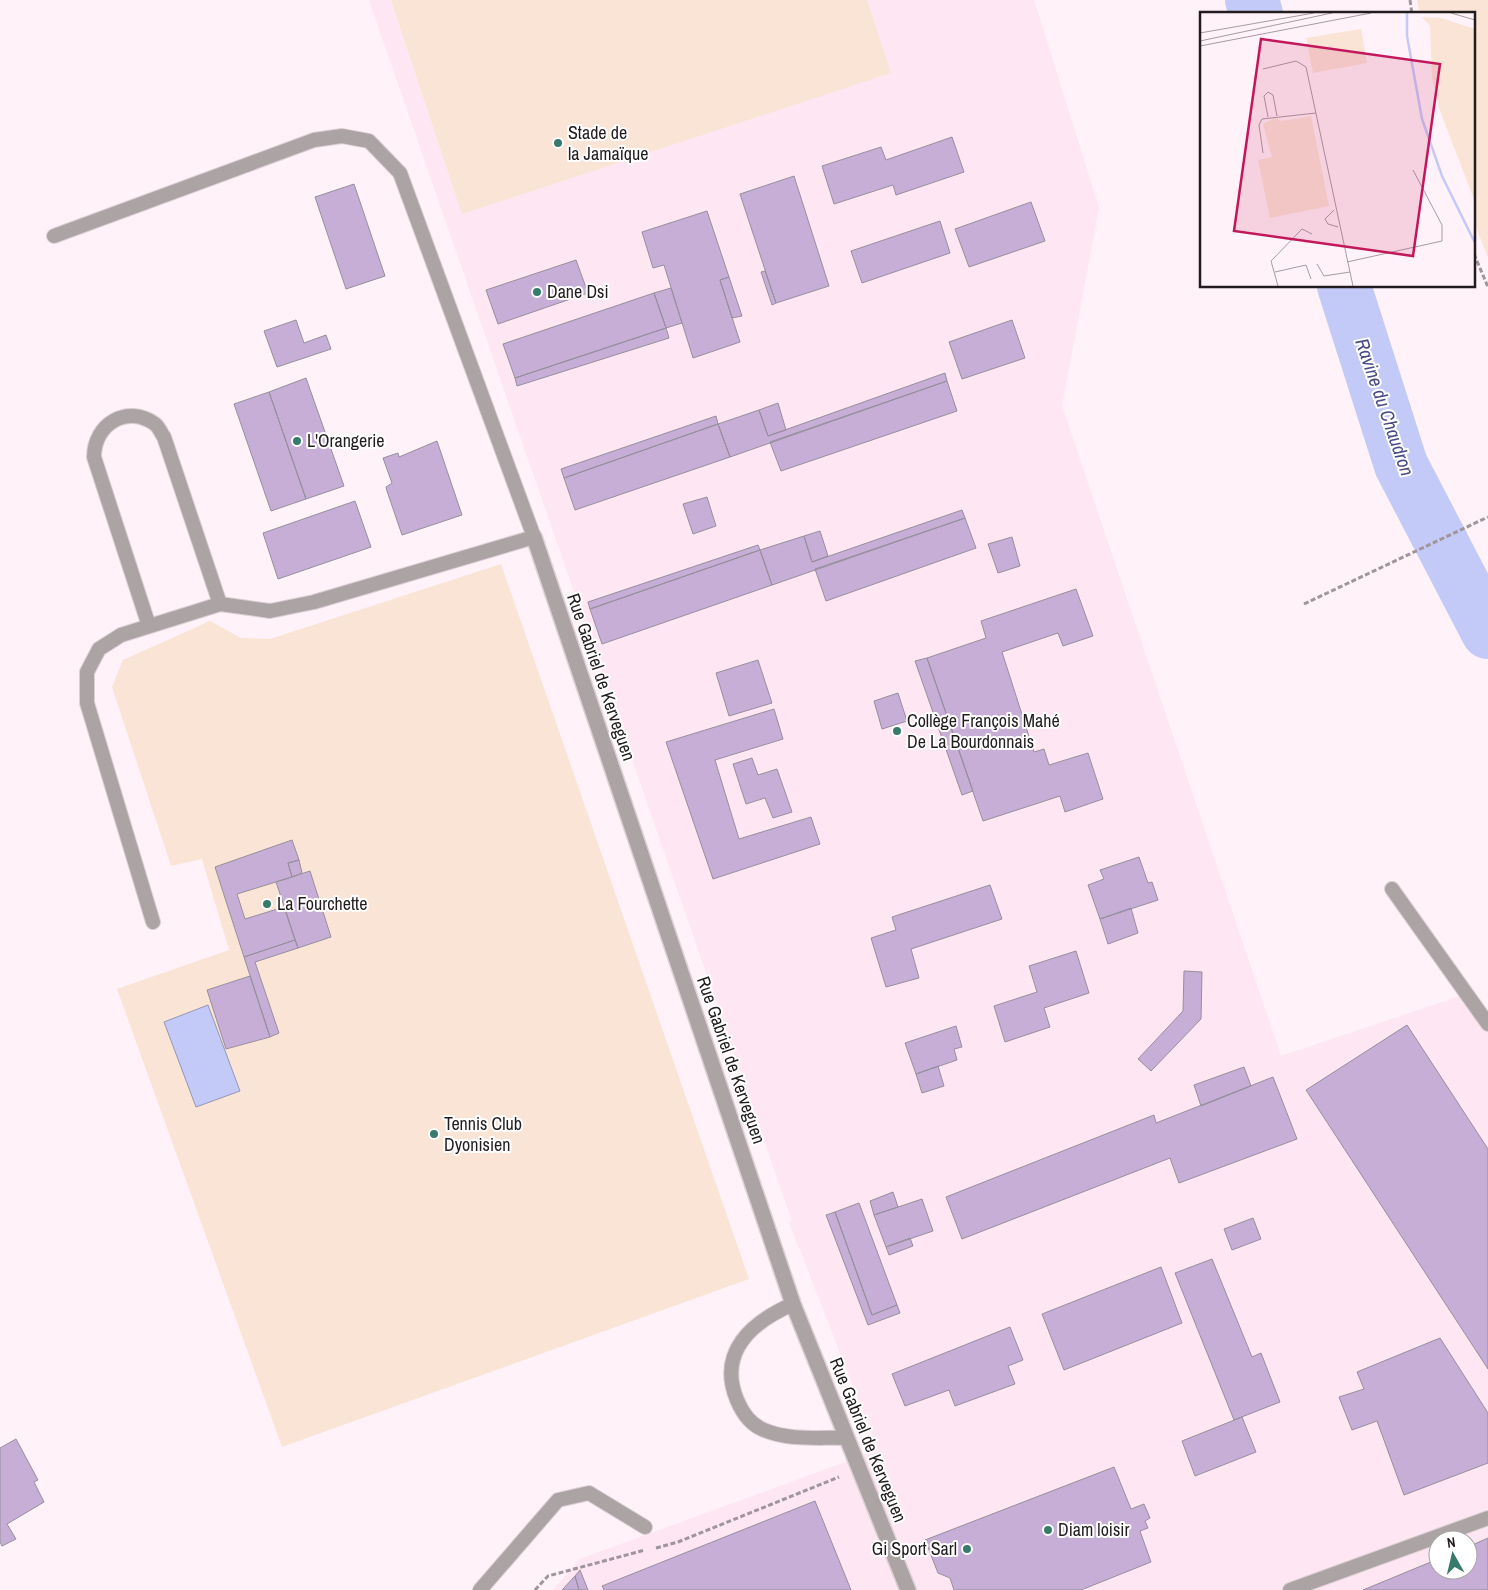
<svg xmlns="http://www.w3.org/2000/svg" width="1488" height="1590" font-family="'Archivo Narrow',sans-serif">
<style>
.built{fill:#fee6f2;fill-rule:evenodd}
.green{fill:#fae4d6}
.water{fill:#c4caf7;stroke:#9396b6}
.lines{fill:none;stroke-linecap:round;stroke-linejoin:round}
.river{stroke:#c4caf7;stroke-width:54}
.building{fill:#c7aed7;stroke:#968f9c}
.lane-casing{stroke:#dcd0d5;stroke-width:16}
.street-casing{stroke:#dcd0d5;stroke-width:18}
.path{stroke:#9f959a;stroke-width:3;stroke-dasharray:5 2.5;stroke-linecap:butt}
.lane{stroke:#aca4a4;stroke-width:14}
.street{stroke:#aca4a4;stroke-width:15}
.poi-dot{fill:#387a6b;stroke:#fff;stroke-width:2}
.labels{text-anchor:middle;stroke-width:4;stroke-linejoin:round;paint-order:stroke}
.poi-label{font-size:18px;fill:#221c1f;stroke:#fff;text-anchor:start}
.street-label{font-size:18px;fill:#221c1f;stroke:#fff}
.water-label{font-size:19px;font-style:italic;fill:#464b84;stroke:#fff}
.inset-river{fill:none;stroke:#c4caf7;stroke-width:2.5}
.inset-road{fill:none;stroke:#a79ca1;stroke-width:1}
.view{fill:#c2185b;fill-opacity:0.15;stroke:#c2185b;stroke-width:2.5}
.inset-edge{fill:none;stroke:#221c1f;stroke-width:2.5}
</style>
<rect width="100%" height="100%" fill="#fff2f8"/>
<path class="built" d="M369,0H1034L1099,208L1062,406L1281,1056L1472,992L1488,1018V1590H553L580,1559L878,1450L789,1222L792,1221ZM1438,1540H1468V1570H1438Z"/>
<path class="green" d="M391,0H867L891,73L462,214Z
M1417,0H1488V258L1474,222V14H1420Z
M501,564L749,1279L282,1447L117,989L229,950L202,859L171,866L112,687L123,660L210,621L241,638L270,639Z"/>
<path class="water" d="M208,1005L240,1091L196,1107L164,1022Z"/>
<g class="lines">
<path class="river" d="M1252,0L1256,14
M1344,286L1401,465L1488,632"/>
</g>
<path class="building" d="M952,137L964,172L896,195L893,185L834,204L822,166L881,147L886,160Z
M794,176L829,286L776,303L740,194Z
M354,184L385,276L346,289L315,197Z
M1031,202L1045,241L969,267L955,229Z
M707,211L729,277L720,280L740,342L693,358L664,265L653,268L642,232Z
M940,221L950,253L862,283L851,251Z
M576,260L588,293L498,324L486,290Z
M765,271L776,303L772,305L761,272Z
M729,277L742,316L732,318L720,280Z
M671,288L682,323L666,328L654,293Z
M654,293L666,328L515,378L503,344Z
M296,320L304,343L326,335L331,349L277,367L264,331Z
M1012,320L1025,358L962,379L949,342Z
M666,328L669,338L517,386L515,378Z
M945,373L947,381L730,457L718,424L759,410L768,436Z
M306,378L344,486L306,499L269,392Z
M947,381L957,411L781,471L770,442Z
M269,392L306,499L271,511L234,404Z
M778,403L786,430L768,436L759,410Z
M716,416L718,424L564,478L561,469Z
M718,424L730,457L575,510L564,478Z
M437,441L462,515L402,535L387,491L386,487L392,483L383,458L398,453L399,457Z
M707,497L716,526L693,534L683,504Z
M355,501L371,547L278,579L263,533Z
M962,510L965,518L772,585L760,550L804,536L812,562Z
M965,518L976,548L826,601L815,569Z
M820,531L828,556L812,562L804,536Z
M1012,537L1020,566L998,573L988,544Z
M758,545L760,550L590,609L588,602Z
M760,550L772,585L602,644L590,609Z
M1076,589L1093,636L1063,646L1058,633L1002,652L1034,752L1044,749L1049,765L1088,753L1103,799L1065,812L1060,796L983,821L927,658L986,638L981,621Z
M927,658L973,791L962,795L915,661Z
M758,660L772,703L729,716L716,673Z
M898,693L907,721L882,729L874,701Z
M774,709L783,739L715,760L739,839L811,817L820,844L713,879L666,742Z
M752,758L758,775L777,769L792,812L773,818L765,798L746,804L733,764Z
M292,840L299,860L288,863L292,877L237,894L245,919L284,907L295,940L244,957L215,867Z
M1139,857L1148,883L1152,882L1158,900L1100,919L1088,885L1104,879L1100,870Z
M299,860L302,873L292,877L288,863Z
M310,871L331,937L298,948L276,882Z
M990,885L1002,919L911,949L919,978L886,987L871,938L896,930L892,917Z
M1131,908L1138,933L1108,944L1100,919Z
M295,940L298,948L255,962L279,1033L270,1037L244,957Z
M1076,951L1089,993L1044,1008L1050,1027L1005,1042L994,1006L1037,992L1029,966Z
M1184,971L1202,972L1201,1019L1151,1071L1138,1059L1183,1011Z
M250,976L270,1037L226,1049L207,990Z
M1407,1025L1488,1149V1369L1306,1090Z
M956,1026L962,1047L954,1049L957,1060L916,1074L905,1043Z
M938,1066L944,1086L922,1093L916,1074Z
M1244,1067L1251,1086L1201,1106L1194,1085Z
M1273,1077L1297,1139L1179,1183L1170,1158L962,1239L946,1197L1154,1115L1156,1123Z
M893,1192L898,1207L874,1215L870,1201Z
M922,1199L933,1231L886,1247L874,1215Z
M859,1203L897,1305L872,1315L835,1212Z
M835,1212L872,1315L897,1305L900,1313L868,1325L826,1215Z
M1253,1218L1261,1239L1232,1250L1224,1229Z
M910,1238L913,1246L889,1255L886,1247Z
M1212,1259L1252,1357L1261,1353L1280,1402L1234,1420L1175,1273Z
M1161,1267L1182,1323L1064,1370L1042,1314Z
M1010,1327L1023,1360L1008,1366L1015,1384L955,1406L949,1390L905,1406L892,1374Z
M1440,1338L1488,1413V1463L1404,1495L1377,1421L1352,1430L1339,1397L1364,1389L1357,1372Z
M1242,1417L1256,1452L1195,1476L1182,1441Z
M16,1439L38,1480L34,1482L44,1502L7,1524L16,1539L2,1546L0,1542V1448Z
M1114,1467L1131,1509L1144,1504L1150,1518L1145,1521L1148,1528L1140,1531L1151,1562L1081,1590H954L950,1578L938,1573L925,1540Z
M815,1501L851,1590H604L602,1586Z
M1488,1538V1590H1363L1438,1559V1570H1468V1547Z
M580,1570L588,1590H579L575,1576Z
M575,1576L579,1590H562Z"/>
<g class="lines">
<g class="lane-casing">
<path id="lane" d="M54,236L314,140L342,136L369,141L400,173L534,537L314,602L270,611L220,604L121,635L99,649L87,672V703L153,922
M149,626L94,457C94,424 127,404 155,424C159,427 161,433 164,437L220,604
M1392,889L1488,1024
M793,1304C752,1322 717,1352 737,1400C742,1412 751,1425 764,1430C790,1441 820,1437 847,1438
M480,1590L558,1500L589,1493L645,1527
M1290,1590L1488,1518"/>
</g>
<g class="street-casing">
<path id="street" d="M534,537L793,1304L908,1590"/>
</g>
<path class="path" d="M1410,0L1412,14
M1474,254L1488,287
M1304,604L1488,517
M656,1548L678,1542L839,1477
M535,1590L548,1576L645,1550"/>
<use href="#lane" class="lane"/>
<use href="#street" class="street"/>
</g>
<g class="poi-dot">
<circle cx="558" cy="143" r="5"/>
<circle cx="537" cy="292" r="5"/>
<circle cx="297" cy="441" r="5"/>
<circle cx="897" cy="731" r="5"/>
<circle cx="267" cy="904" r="5"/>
<circle cx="434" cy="1134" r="5"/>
<circle cx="1048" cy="1530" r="5"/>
<circle cx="967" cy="1549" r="5"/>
</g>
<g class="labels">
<g class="poi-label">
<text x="568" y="139">Stade de<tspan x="568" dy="21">la Jamaïque</tspan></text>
<text x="547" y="298">Dane Dsi</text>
<text x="307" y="447">L'Orangerie</text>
<text x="907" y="727">Collège François Mahé<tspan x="907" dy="21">De La Bourdonnais</tspan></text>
<text x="277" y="910">La Fourchette</text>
<text x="444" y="1130">Tennis Club<tspan x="444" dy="21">Dyonisien</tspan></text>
<text x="1058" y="1536">Diam loisir</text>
<text x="957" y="1555" text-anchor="end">Gi Sport Sarl</text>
</g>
<g class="street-label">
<text transform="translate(601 677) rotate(71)" y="6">Rue Gabriel de Kerveguen</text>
<text transform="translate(731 1060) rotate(71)" y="6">Rue Gabriel de Kerveguen</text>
<text transform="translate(868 1440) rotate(68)" y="6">Rue Gabriel de Kerveguen</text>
</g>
<g class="water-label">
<text transform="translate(1385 407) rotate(71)" y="7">Ravine du Chaudron</text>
</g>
</g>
<g transform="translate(1200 12)">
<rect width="275" height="275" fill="#fff2f8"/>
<path d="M222,5L241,6L275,17V190L239,96L232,65L230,14ZM161,17L167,51L113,61L106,26ZM111,104L129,194L70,206L58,148L72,145L63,112L75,106L82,109Z" fill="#fae4d6"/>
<path class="inset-river" d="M207,1V24L222,107L242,164L275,231"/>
<path class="inset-road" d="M251,1L275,8M0,21L114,1M0,29L132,1M0,34L171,1M63,57L96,49L106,55L153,274M68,105L64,84L68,80L73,83L77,104M63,141L59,113L62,107L116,101M134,198L125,207L128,212L138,215M147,250L242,229V213L213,158M117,252L124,264L150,260M75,260L106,253L111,267M78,274L71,249L102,217L112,222"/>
<path class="view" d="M61,27L240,52L213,244L34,219Z"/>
<rect width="275" height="275" class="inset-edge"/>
</g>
<g transform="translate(1453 1555) rotate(352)"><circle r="24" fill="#ffffff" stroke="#a7a4a5"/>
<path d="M0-4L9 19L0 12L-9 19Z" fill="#387a6b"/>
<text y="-8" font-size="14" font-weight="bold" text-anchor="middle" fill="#221c1f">N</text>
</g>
</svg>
